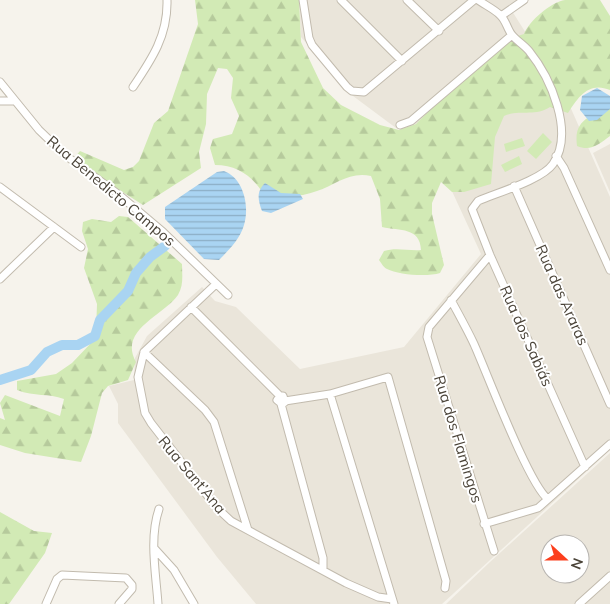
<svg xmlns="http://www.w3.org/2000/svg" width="610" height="604" font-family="Mulish,sans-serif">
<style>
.residential{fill:#eae5da;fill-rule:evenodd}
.forest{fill:url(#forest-firs)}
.park{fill:#d2eab5}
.water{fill:url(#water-rules)}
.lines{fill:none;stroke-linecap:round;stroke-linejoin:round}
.river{stroke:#a9d4f2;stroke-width:10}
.minor-casing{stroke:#c2bbae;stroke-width:9}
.minor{stroke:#fff;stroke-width:7}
.labels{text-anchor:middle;stroke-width:4;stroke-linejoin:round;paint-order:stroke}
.street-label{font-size:15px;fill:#4b4439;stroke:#fff}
</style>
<defs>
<pattern id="forest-firs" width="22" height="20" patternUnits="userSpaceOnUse" patternTransform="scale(1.25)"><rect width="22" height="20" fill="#d2eab5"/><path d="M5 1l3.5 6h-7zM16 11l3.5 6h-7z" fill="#b6ca9c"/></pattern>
<pattern id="water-rules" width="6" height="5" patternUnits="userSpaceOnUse" patternTransform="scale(1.25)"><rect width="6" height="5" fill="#a9d4f2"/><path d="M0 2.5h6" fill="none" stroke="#8caec5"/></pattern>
</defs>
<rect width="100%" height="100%" fill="#f6f3ec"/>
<path class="residential" d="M299,0H527L512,11L565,95L610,197V450L442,604H256L217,557L118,423V404L109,386L134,380L135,358L147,336L202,287L215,301L236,307L300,369L404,347L481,254L420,122L402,130L396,128L349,93L301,37Z
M610,144V192L593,153Z
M610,453V604H446L490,562ZM550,544H580V574H550Z"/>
<path class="forest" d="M195,0H299L301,42L323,88L341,105L380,125L399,130L416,124L498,42L524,34C529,21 551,2 565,0C576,0 589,0 600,0L610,16V90C589,81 578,97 568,113L550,107C535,117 520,109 504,116L495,137L491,184L464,192H452L441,182L432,203V214L444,265L440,273C428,277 398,275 387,269C383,267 382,264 379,260L384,251C396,247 408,251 421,250C420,227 400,231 382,227L380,199L371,176C350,171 335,185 317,191C299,198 281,197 263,193C252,176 237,165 215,165L210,148L213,139L232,134L239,116L231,98L233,78L227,69L218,68L207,94L206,124L199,152L201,168L143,205L96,175L74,158L80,151L124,170L133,167L139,161L154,123L168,111L198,24Z
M610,102V136C599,144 591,152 577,146C573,116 594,119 610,102Z
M119,216L128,217L182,264C182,274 184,285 178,295C163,316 118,330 136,362L128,380L108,386L102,393L91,436L81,462L25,453L0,445V418L5,420L0,403L5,395L60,416L64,399C48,393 35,397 17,390V381L56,374L72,363L92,342L96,331L97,304L84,268L88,249L82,231L83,222L92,219L111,222Z
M0,512L34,531L52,533L45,553L9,604H0Z"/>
<path class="park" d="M543,133L552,142L536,159L527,151Z
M522,138L525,146L506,152L504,144Z
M519,156L522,164L505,172L501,165Z"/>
<path class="water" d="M597,88L610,96V109L597,120L589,121L580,110L582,96Z
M224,171C243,178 250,205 244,225C240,239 229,250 219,260L204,259L165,219V207L217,172Z
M265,183L281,193L300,194L303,199L271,213L262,211C258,200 256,192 265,183Z"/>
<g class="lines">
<path class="river" d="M0,380L31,370L47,352L62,345H78L95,336L100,320L128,291L136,273L150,257L165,246"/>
<g class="minor-casing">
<path id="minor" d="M303,0L309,38L312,45L347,87L352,91L364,92L474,0
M341,0L402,61
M407,0L439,31
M478,0C485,5 494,9 500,15C506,20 507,29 512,35C517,41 524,45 529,51C550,77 575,132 553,164C542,180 496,193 478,201L472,209L490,255L585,467
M501,16L524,0
M0,82L39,130L65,155L118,194L163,232L228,295
M133,87C152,59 168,35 167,0
M0,101H15
M400,125L411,121L512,35
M556,156L564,168L610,270
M514,186L610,404
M0,187L81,247
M490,255L429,327L427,337L494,551
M0,279L54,227
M216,284L144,352L138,377L145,413L151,423L217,508L231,521L346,583L378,597L392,599
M451,300C459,315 467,329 474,344C487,373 529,485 548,499
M191,307L280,396H283L285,402L282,404L277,400L280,396
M144,352L205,410L214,422L248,530
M330,394L394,604
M285,401L330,394L388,377L446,581L445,588
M281,404L323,558V569
M484,524L538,508L610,444
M154,548L174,570L194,604
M46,604L57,579L62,575L126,578L132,585V589L119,604
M158,604C156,574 149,538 159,509
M579,604L610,576"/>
</g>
<use href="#minor" class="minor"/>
</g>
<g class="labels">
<g class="street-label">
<text transform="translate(111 191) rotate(40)" y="5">Rua Benedicto Campos</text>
<text transform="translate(562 295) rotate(66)" y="5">Rua das Araras</text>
<text transform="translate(526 336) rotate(66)" y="5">Rua dos Sabiás</text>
<text transform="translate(458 439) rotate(73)" y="5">Rua dos Flamingos</text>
<text transform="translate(192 475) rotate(50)" y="5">Rua Sant’Ana</text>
</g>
</g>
<g transform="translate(565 559) rotate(111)"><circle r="24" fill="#ffffff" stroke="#b7b4b0"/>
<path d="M0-4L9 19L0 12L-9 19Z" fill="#fc3f1d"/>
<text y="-8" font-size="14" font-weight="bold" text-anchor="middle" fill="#4b4439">N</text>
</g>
</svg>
